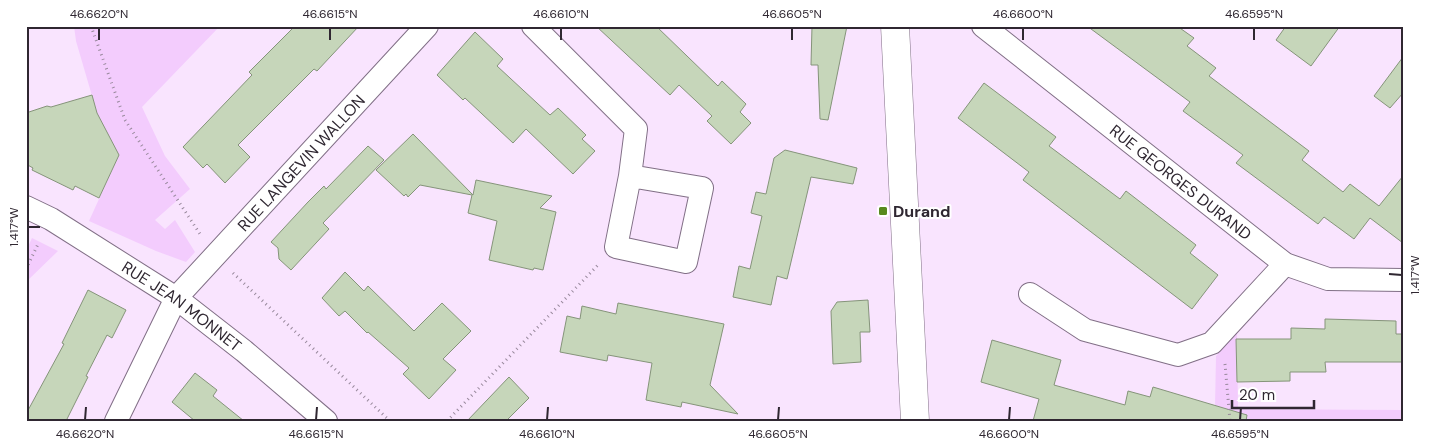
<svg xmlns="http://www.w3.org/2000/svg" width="1429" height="447" font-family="'DM Sans',sans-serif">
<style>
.green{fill:#f3ccfd}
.building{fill:#c6d6ba;stroke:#85947a}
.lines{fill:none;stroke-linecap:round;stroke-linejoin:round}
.minor-casing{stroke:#816f86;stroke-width:24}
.secondary-casing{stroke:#816f86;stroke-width:29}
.path{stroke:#98899c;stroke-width:3;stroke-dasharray:1 4;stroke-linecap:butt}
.minor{stroke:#fff;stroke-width:22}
.secondary{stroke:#fff;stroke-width:28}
.ticks{fill:none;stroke:#2f2731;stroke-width:2}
.poi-dot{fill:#58891e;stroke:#fff;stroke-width:2}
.labels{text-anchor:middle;stroke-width:4;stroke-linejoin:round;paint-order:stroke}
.street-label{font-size:16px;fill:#2f2731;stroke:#fff}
.poi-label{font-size:16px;font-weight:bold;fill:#2f2731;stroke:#fff;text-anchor:start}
.neatline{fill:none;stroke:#2f2731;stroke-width:2}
.ticks-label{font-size:12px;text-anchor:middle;fill:#2f2731}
</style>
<rect width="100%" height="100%" fill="#f9e4fe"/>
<path class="green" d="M74,26H220L142,107L165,156L190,189L155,220L165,229L175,220L195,252L186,262L156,251L89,221L119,155L97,113L76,41Z
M32,238L58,251L26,282V251Z
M1237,333L1238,409L1403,410V421H1211L1215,406L1216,356Z"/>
<path class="building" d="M295,26H359L317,71L314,69L238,145L250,157L225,183L207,164L203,168L183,147L252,75L249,72Z
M596,26H656L718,86L722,81L746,104L740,112L751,123L731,144L707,121L712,116L679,85L670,95Z
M812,26H847L828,120L820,119L818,65H811Z
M1087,26H1177L1194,38L1187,46L1216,68L1209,76L1309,151L1302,160L1343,192L1350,184L1379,206L1403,176V243L1370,218L1354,239L1324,217L1318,224L1236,163L1243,155L1183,111L1190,102Z
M1286,26H1340L1311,66L1276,40Z
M475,32L503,59L497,66L550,115L558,108L586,135L582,139L595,151L573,174L526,129L513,143L465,98L463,100L437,75Z
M1403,57V93L1390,108L1374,96Z
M984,83L1056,137L1049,146L1120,199L1126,191L1196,245L1190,253L1218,275L1192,309L1023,180L1029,172L958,118Z
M92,95L97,113L119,155L99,198L75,186L73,190L32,170L33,168L26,164V113L47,106L51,107Z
M413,134L473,195L476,180L552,196L540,208L556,212L543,270L534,268L533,270L489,260L497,221L468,213L472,195L420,185L408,197L406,194L404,196L376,170Z
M368,146L384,160L323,223L329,229L291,270L279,259L278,248L271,242L308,202L324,186L326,189Z
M785,150L857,168L853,184L811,177L787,279L777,276L771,305L733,297L739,266L750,269L762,216L751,213L756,192L766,194L774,158Z
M345,272L364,291L368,286L414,331L442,303L471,331L443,359L456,370L429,399L403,374L409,368L368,332L367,333L345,311L339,316L322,298Z
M88,290L126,310L112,338L107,335L86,376L88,377L66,421H26V414L64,344L62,343Z
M868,300L870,332H860L861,362L833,364L831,311L837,302Z
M618,303L724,324L710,385L738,414L682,402L681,407L646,400L652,363L608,355L607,361L560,352L567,316L580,319L582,306L616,314Z
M1325,319L1396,321V334H1403V362H1325L1326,372H1290V381L1237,382L1236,339H1291V328L1325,329Z
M992,340L1061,360L1054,385L1125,405L1128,391L1150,397L1153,387L1247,415L1246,421H1033L1039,399L981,382Z
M195,373L217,390L213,396L244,421H195L172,402Z
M509,377L529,398L506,421H467Z"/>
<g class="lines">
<g class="minor-casing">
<g id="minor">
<path d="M533,26L636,129L630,176L616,247L686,262L702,188L630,176"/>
<path id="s1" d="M983,26L1285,264L1328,279L1403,280"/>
<path id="s2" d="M26,207L51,219L176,298L244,351L326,421"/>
<path d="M1030,294L1085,330L1178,355L1212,343L1285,264"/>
<path id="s3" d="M116,421L176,298L427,26"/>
</g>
</g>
<g class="secondary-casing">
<path id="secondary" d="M895,26L915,421"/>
</g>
<path class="path" d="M91,26L125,120L200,234
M26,269L39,242
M233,273L390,421
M1225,364L1230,421
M447,421L598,265"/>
<use href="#minor" class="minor"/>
<use href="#secondary" class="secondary"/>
</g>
<path class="ticks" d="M99,40V28M330,40V28M561,40V28M792,40V28M1023,40V28M1254,40V28M28,227H40M1389,274L1402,275M85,420L86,407M316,420L317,407M547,420L548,407M778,420L779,407M1009,420L1010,407M1240,420L1241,407"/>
<rect class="poi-dot" x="878" y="206" width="10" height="10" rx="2.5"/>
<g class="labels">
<g class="street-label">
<text dy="6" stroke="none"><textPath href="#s3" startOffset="321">RUE LANGEVIN WALLON</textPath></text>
<text dy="6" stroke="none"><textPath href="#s1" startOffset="252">RUE GEORGES DURAND</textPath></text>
<text dy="6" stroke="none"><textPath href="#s2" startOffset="185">RUE JEAN MONNET</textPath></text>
</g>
<g class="poi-label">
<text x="893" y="217">Durand</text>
</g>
</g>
<rect width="1429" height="447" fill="none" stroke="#ffffff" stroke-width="55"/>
<path d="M1232 400v8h82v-8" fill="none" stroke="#2f2731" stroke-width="2.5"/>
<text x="1239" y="400" font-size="15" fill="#2f2731" stroke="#ffffff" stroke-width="4" paint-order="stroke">20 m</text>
<rect x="28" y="28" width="1374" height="392" class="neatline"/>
<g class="ticks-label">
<text x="99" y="18">46.6620°N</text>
<text x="330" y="18">46.6615°N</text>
<text x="561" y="18">46.6610°N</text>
<text x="792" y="18">46.6605°N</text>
<text x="1023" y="18">46.6600°N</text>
<text x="1254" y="18">46.6595°N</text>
<text transform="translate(14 227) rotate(-90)" y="4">1.417°W</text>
<text transform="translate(1415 275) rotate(-90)" y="4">1.417°W</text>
<text x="85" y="438">46.6620°N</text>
<text x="316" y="438">46.6615°N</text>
<text x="547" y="438">46.6610°N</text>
<text x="778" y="438">46.6605°N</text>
<text x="1009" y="438">46.6600°N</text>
<text x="1240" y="438">46.6595°N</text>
</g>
</svg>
